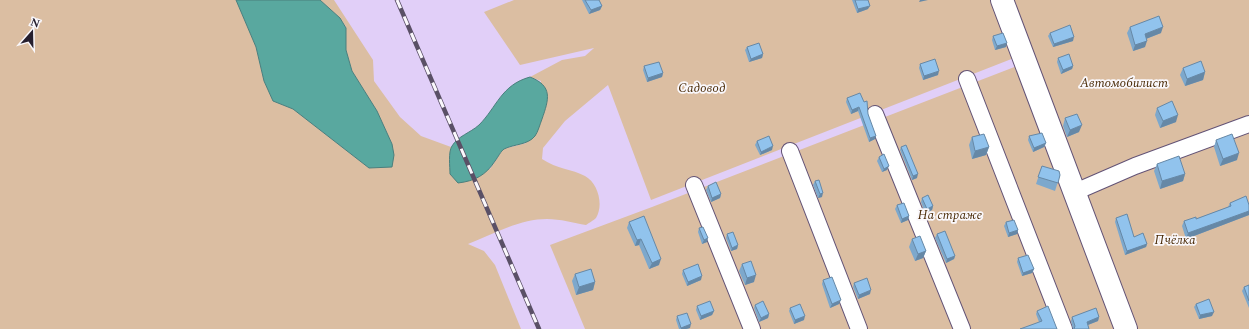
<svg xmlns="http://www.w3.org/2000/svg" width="1249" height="329" font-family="Spectral,serif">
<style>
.green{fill:#dbbea2}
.water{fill:#59a89f;stroke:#4a7f7d}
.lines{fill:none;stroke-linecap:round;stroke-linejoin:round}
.street-casing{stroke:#635376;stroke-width:18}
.secondary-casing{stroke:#635376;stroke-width:24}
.street{stroke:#fff;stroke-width:16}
.secondary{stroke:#fff;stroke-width:22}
.rail-casing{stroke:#5a5066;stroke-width:4.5}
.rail{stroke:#faf8fc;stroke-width:3;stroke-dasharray:9;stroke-linecap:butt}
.wall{fill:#7da8cc}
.shaded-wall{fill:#6688a6}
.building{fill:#91c3ed;stroke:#6688a6}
.labels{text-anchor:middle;stroke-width:3.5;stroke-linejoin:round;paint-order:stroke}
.park-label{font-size:13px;font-style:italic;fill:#4c2d09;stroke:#faf8fc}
</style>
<rect width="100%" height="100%" fill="#e1cff8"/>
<path class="green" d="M0,0H236L256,47L264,81L273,101L293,109L369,168L392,144L377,111L352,71L346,50V27L340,18L320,0H334L373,60L374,81L400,117L421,136L451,147L450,174L490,169L503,149L526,143L541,81L530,77L562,60L585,56L594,48L520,65L484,12L514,0H991L1014,58L651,200L608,85L565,121L543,148L542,159C557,169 572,169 585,176C598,183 604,205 596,218C594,220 589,223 586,225C574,223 560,219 547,219C520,219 493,234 468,244L484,251L495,265L521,329H0Z
M1005,0H1249V122L1075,190Z
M1017,66L1118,329H585L550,245L652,207Z
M1249,131V329H1132L1078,195Z"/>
<path class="water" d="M236,0H320L340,18L346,28V50L352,71L377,111L392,144L394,155L392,167L369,168L293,109L273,101L264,81L256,47Z
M530,77C553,86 549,99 542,119C540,124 538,132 535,136C528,145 514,144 504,149C501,151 498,157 495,161C486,175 475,181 458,183L450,174C450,167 448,152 452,146C458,136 470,133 479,125C497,107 501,85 530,77Z"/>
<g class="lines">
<g class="street-casing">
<path id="street" d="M967,79L1064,329
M875,114L962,329
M790,151L859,329
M694,185L752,329
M1075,192L1135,166L1249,124"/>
</g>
<g class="secondary-casing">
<path id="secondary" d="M1002,0L1126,329"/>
</g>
<use href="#street" class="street"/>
<use href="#secondary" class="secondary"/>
<g class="rail-casing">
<path id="rail" d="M397,0L539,329"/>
</g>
<use href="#rail" class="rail"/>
</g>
<path class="wall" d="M582,0H599L602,6L600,10L589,14Z
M852,0H868V9L857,13Z
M1130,27L1161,33L1146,39L1145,47L1133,51L1127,33Z
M1050,33L1073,41L1053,47L1048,36Z
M993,36L1006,47L995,50L992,40Z
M747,47L763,54L762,58L749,62L745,50Z
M1058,58L1073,66L1072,69L1061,74L1057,62Z
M920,64L938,75L923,80L919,68Z
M644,66L663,73L662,77L647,82L643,70Z
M1183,68L1205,72L1203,80L1185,86L1180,75Z
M847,98L868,114L875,139L869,142L858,111L851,114L846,102Z
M1157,108L1176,122L1160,128L1155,115Z
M1065,118L1079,132L1067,137L1063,126Z
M1029,136L1046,143L1044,147L1033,152L1028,140Z
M972,137L989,147L986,155L972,159L969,145Z
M1216,140L1237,160L1220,166L1214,147Z
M757,141L772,150L760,155L755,145Z
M901,147L917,178L912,180L900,150Z
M879,157L887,170L882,172L877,161Z
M1157,164L1185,174L1183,181L1160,189L1154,171Z
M1042,166L1060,175L1055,191L1036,184Z
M815,181L822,197L818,198L813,185Z
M708,186L721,194L720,198L711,202L706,190Z
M922,198L933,206L932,210L925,213L921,202Z
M1230,203L1249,205V215L1186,239L1182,226L1184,221L1196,219L1228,207Z
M897,205L909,216L908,220L901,223L895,209Z
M644,216L659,265L649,269L639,245L635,246L627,228L629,222Z
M1116,218L1134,237L1147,244L1146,247L1125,255L1115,222Z
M1006,222L1018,230L1017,234L1008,237L1004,226Z
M699,228L707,242L702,244L698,232Z
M727,234L738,245L737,249L731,251L726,238Z
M937,234L955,256L954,259L946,263L935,238Z
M912,239L926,251L923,258L915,261L909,247Z
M1018,258L1034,269L1032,273L1022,276L1017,262Z
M742,264L754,282L745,285L739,271Z
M683,270L701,280L687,286L682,274Z
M575,274L595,282L593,290L576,295L572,281Z
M823,280L839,304L830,308L822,284Z
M854,283L870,294L858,299L853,287Z
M1249,285V308L1242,291L1244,287Z
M1196,304L1212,316L1199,319L1194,307Z
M755,305L769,314L768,318L759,322L754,308Z
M697,306L714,311L712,315L700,320L696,310Z
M790,308L804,320L794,324L789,311Z
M1037,311L1057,329L1039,322L1036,314Z
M677,316L690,328L686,329H679L676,320Z
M1072,317H1099L1098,321L1088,325L1089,329H1073L1071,321Z"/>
<path class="shaded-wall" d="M920,0H928L919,2Z
M602,6L600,10L589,14L591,10Z
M870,6L868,9L857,13L858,9Z
M1163,27L1161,33L1143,40L1145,34Z
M1074,37L1073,41L1053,47L1054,44Z
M1147,41L1145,47L1133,51L1135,45Z
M1007,43L1006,47L995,50L997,46Z
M763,54L762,58L749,62L751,59Z
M1073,66L1072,69L1061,74L1063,70Z
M939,71L938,75L923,80L924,76Z
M1205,72L1203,80L1185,86L1187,79Z
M663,73L662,77L647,82L648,78Z
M859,107L858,111L851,114L852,110Z
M1178,115L1176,122L1160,128L1163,121Z
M1082,125L1079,132L1067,137L1070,130Z
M876,136L875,139L869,142L870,138Z
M1046,143L1044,147L1033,152L1034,148Z
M773,146L772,150L760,155L761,152Z
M989,147L986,155L972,159L975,151Z
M1239,153L1237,160L1220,166L1223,159Z
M889,166L887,170L882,172L884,169Z
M918,174L917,178L912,180L913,176Z
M1185,174L1183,181L1160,189L1162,181Z
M823,193L822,197L818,198L820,194Z
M721,194L720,198L711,202L712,198Z
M933,206L932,210L925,213L927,209Z
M1249,211V215L1186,239L1188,233Z
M909,216L908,220L901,223L902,219Z
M1018,230L1017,234L1008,237L1009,233Z
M708,238L707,242L702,244L704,240Z
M641,239L639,245L635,246L637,240Z
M1147,244L1146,247L1125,255L1127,251Z
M738,245L737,249L731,251L732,248Z
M926,251L923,258L915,261L918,254Z
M955,256L954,259L946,263L947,259Z
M661,259L659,265L649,269L652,263Z
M1034,269L1032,273L1022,276L1023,273Z
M756,275L754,282L745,285L747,278Z
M702,276L701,280L687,286L688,282Z
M595,282L593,290L576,295L579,287Z
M871,290L870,294L858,299L859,295Z
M841,300L839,304L830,308L832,304Z
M714,311L712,315L700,320L701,316Z
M1214,312L1212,316L1199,319L1200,315Z
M769,314L768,318L759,322L761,318Z
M805,316L804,320L794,324L795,320Z
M1099,317L1098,321L1085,326L1087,322Z
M691,324L690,328L686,329H681V328Z"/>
<path class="building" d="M585,0H599L602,6L591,10Z
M855,0H868L870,6L858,9Z
M1159,16L1163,27L1145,34L1147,41L1135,45L1130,27Z
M1070,25L1074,37L1054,44L1050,33Z
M1003,33L1007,43L997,46L993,36Z
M759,43L763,54L751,59L747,47Z
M1069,54L1073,66L1063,70L1058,58Z
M935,59L939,71L924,76L920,64Z
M1201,61L1205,72L1187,79L1183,68Z
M659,62L663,73L648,78L644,66Z
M860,93L864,102L867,101L868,114L876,136L870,138L859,107L852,110L847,98Z
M1172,101L1178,115L1163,121L1157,108Z
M1077,114L1082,125L1070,130L1065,118Z
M1042,133L1046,143L1034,148L1029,136Z
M984,134L989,147L975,151L972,137Z
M1232,134L1239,153L1223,159L1216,140Z
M769,136L773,146L761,152L757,141Z
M906,145L918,174L913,176L901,147Z
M884,154L889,166L884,169L879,157Z
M1179,156L1185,174L1162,181L1157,164Z
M1042,166L1059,171L1060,175L1058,183L1038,177Z
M819,180L823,193L820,194L815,181Z
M716,182L721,194L712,198L708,186Z
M928,195L933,206L927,209L922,198Z
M1246,196L1249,205V211L1188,233L1184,221L1196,217V219L1231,206L1230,203Z
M904,203L909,216L902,219L897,205Z
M1127,214L1134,237L1143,233L1147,244L1127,251L1116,218Z
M644,216L661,259L652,263L641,239L637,240L629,222Z
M1014,220L1018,230L1009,233L1006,222Z
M703,227L708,238L704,240L699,228Z
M945,231L955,256L947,259L937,234Z
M733,232L738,245L732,248L727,234Z
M920,236L926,251L918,254L912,239Z
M1028,255L1034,269L1023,273L1018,258Z
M751,261L756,275L747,278L742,264Z
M698,264L702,276L688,282L683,270Z
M591,269L595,282L579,287L575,274Z
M832,277L841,300L832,304L823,280Z
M867,278L871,290L859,295L854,283Z
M1249,285V301L1244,287Z
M1209,299L1214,312L1200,315L1196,304Z
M710,301L714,311L701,316L697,306Z
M763,301L769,314L761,318L755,305Z
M800,304L805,316L795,320L790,308Z
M1048,306L1057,329H1020L1042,321L1037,311Z
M1096,308L1099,317L1087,322L1089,329H1074L1075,326L1072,317Z
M687,313L691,324L681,328L677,316Z"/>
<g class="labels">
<g class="park-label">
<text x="1124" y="87">Автомобилист</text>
<text x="702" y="92">Садовод</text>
<text x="950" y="219">На страже</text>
<text x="1175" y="244">Пчёлка</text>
</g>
</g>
<g transform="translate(32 32) rotate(20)" stroke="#faf8fc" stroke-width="3" paint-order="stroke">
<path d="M0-3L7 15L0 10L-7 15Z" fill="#261f2e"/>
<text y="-6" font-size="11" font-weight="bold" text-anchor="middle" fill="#261f2e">N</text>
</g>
</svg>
